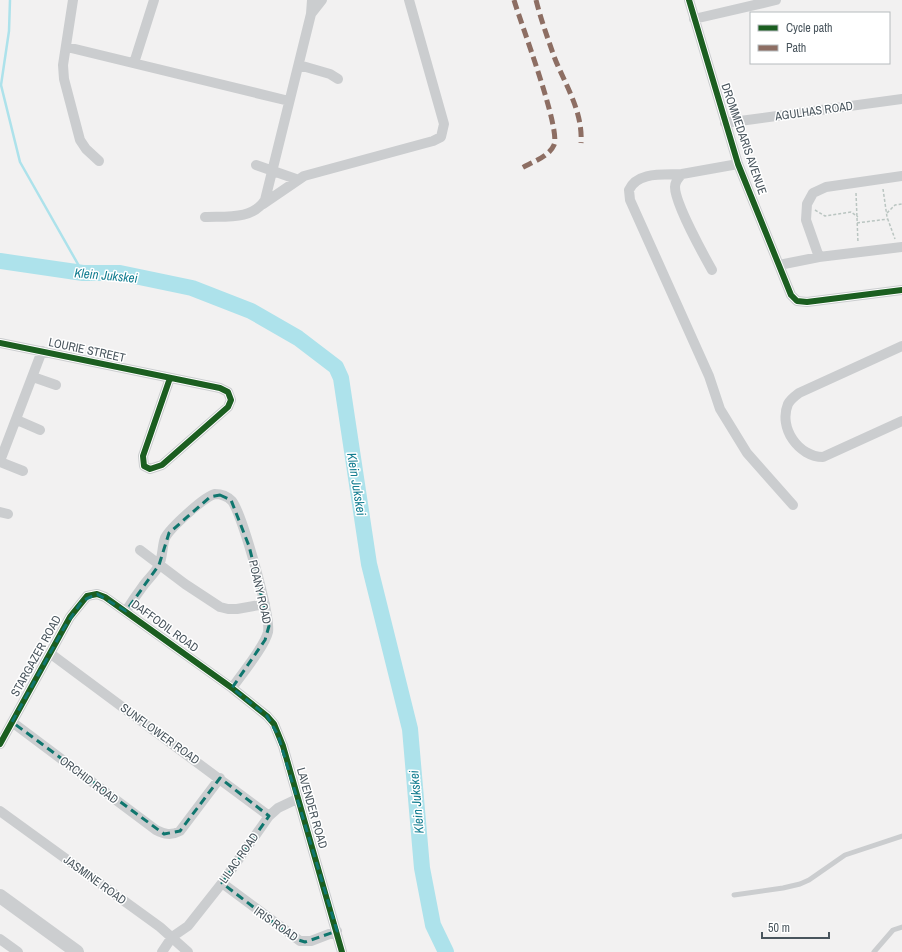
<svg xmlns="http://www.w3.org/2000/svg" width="902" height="952" font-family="'Archivo Narrow',sans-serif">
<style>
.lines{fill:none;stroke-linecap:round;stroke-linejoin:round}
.stream{stroke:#ade2eb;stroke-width:2.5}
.river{stroke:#ade2eb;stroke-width:16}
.path{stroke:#bac5c1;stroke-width:1.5;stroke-dasharray:3 2;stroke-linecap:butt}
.lane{stroke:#cbcdcf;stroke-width:5}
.street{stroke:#cbcdcf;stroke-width:10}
.secondary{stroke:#ccced0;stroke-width:14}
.quiet{stroke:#8d6e63;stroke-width:5;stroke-dasharray:10 5;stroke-linecap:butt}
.cycleway-casing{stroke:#fff;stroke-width:8}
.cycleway{stroke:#1b5e20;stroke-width:6}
.marked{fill:none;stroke:#0f766e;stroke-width:3;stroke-dasharray:8 5;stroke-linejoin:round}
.labels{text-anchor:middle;stroke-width:3;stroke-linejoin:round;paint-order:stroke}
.street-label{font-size:12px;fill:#49555d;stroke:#fff}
.water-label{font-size:13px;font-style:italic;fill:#137d90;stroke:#fff}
</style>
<rect width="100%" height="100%" fill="#f2f1f1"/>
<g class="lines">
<path class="stream" d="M10,0L9,31L1,85L20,162L83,273"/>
<path class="river" d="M0,261L83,273H120L192,288L251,311L298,338L336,367L341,378L369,564L410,729L422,868L433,925L446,952"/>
<path class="path" d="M883,189L887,217L895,239
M856,193L858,243
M815,210L825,216L851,212L858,217
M887,213L895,205L902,204
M857,223L888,219"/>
<path class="lane" d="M734,895L783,888L800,884L809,880L845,855L902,836
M874,952L893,930L902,927"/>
<path class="street" d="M73,0L63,65L64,79L80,140L86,149L99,161
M689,0L738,164L791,295L797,301L807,302L902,290
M311,14L322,0
M694,19L776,0
M67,47L289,101
M134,63L154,0
M299,65L330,74L338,79
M725,123L902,99
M256,165L296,179
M682,174C665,175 637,171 629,190L630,200L709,376L720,409L747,453L793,505
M263,204L304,176L433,141L441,137L444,124L409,0
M205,217C225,216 253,220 265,200L311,14L312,0
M819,257L806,220L807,204L813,193L826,187L902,176
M779,265L819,257L902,247
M712,270C703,254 675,203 675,187C675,181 679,177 682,174L738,164
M0,343L220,388L228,392L231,400L228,407L162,465L150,469L144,466L143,456L170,378
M902,346L799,393C795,396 790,400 788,404C778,428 799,457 823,457L902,421
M33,377L56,385
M17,420L40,430
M0,461L42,351
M0,462L23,471
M0,512L8,514
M140,550L185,584L220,607L228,609H237L265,604
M126,611C131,603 137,594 143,586C148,579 156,572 159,565C163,556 162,546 165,538C170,528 205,496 215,494C221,494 228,497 232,501C242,514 271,616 268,632C265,646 241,675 232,688
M51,654L269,816
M12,722L156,830C164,834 171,836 180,831L220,778
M0,744L70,617L87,596L97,594L105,597L232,688L267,716L274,724L283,746L342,952
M0,811L160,927L188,952
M222,883L300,941H311L337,931
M0,939L18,952
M162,952L172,937L188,926L222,883L269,816L278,808L297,799"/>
<path class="secondary" d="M0,896L77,952"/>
<path class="quiet" d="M514,0C521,24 561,129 554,145C549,157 530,163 520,169
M536,0C541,20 548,39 555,59C566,86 583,112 581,143"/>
<g class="cycleway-casing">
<path id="cycleway" d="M689,0L738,164L791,295L797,301L807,302L902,290
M0,343L220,388L228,392L231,400L228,407L162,465L150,469L144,466L143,456L170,378
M0,744L70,617L87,596L97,594L105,597L232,688L267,716L274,724L283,746L342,952"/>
</g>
<use href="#cycleway" class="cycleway"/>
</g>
<path class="marked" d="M220,495L231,500L249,546L269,626L265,640L232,688L267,716L278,735L337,931L305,942L295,939L222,883L269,816L220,778L180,831L164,834L12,722L64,628L82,601L97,594L126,611L159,565L169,533L210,497Z"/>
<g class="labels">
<g class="street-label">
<text transform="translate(814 111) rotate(-8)" y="4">AGULHAS ROAD</text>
<text transform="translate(744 139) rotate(71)" y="4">DROMMEDARIS AVENUE</text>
<text transform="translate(87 350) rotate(12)" y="4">LOURIE STREET</text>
<text transform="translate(260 592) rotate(77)" y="4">POANY ROAD</text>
<text transform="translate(165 626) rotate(36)" y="4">DAFFODIL ROAD</text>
<text transform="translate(36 656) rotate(-61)" y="4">STARGAZER ROAD</text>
<text transform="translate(160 734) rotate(36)" y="4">SUNFLOWER ROAD</text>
<text transform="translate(89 780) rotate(37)" y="4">ORCHID ROAD</text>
<text transform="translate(312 808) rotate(74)" y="4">LAVENDER ROAD</text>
<text transform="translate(239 858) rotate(-55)" y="4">LILAC ROAD</text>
<text transform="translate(95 880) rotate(36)" y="4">JASMINE ROAD</text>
<text transform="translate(276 924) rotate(35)" y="4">IRIS ROAD</text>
</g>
<g class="water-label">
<text transform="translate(106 275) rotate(5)" y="5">Klein Jukskei</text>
<text transform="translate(357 484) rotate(81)" y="5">Klein Jukskei</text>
<text transform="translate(416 802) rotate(-95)" y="5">Klein Jukskei</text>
</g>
</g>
<rect x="750" y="12" width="140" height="52" fill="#ffffff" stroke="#b6bbbe"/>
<rect x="758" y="25" width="20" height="6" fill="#1b5e20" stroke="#b6bbbe"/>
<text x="786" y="32" font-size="12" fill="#49555d">Cycle path</text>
<rect x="758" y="45" width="20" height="6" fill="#8d6e63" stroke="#b6bbbe"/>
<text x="786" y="52" font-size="12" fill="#49555d">Path</text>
<path d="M762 932v6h67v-6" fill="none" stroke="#49555d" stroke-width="2"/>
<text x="768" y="932" font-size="12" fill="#49555d" stroke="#ffffff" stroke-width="3" paint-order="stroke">50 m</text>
</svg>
